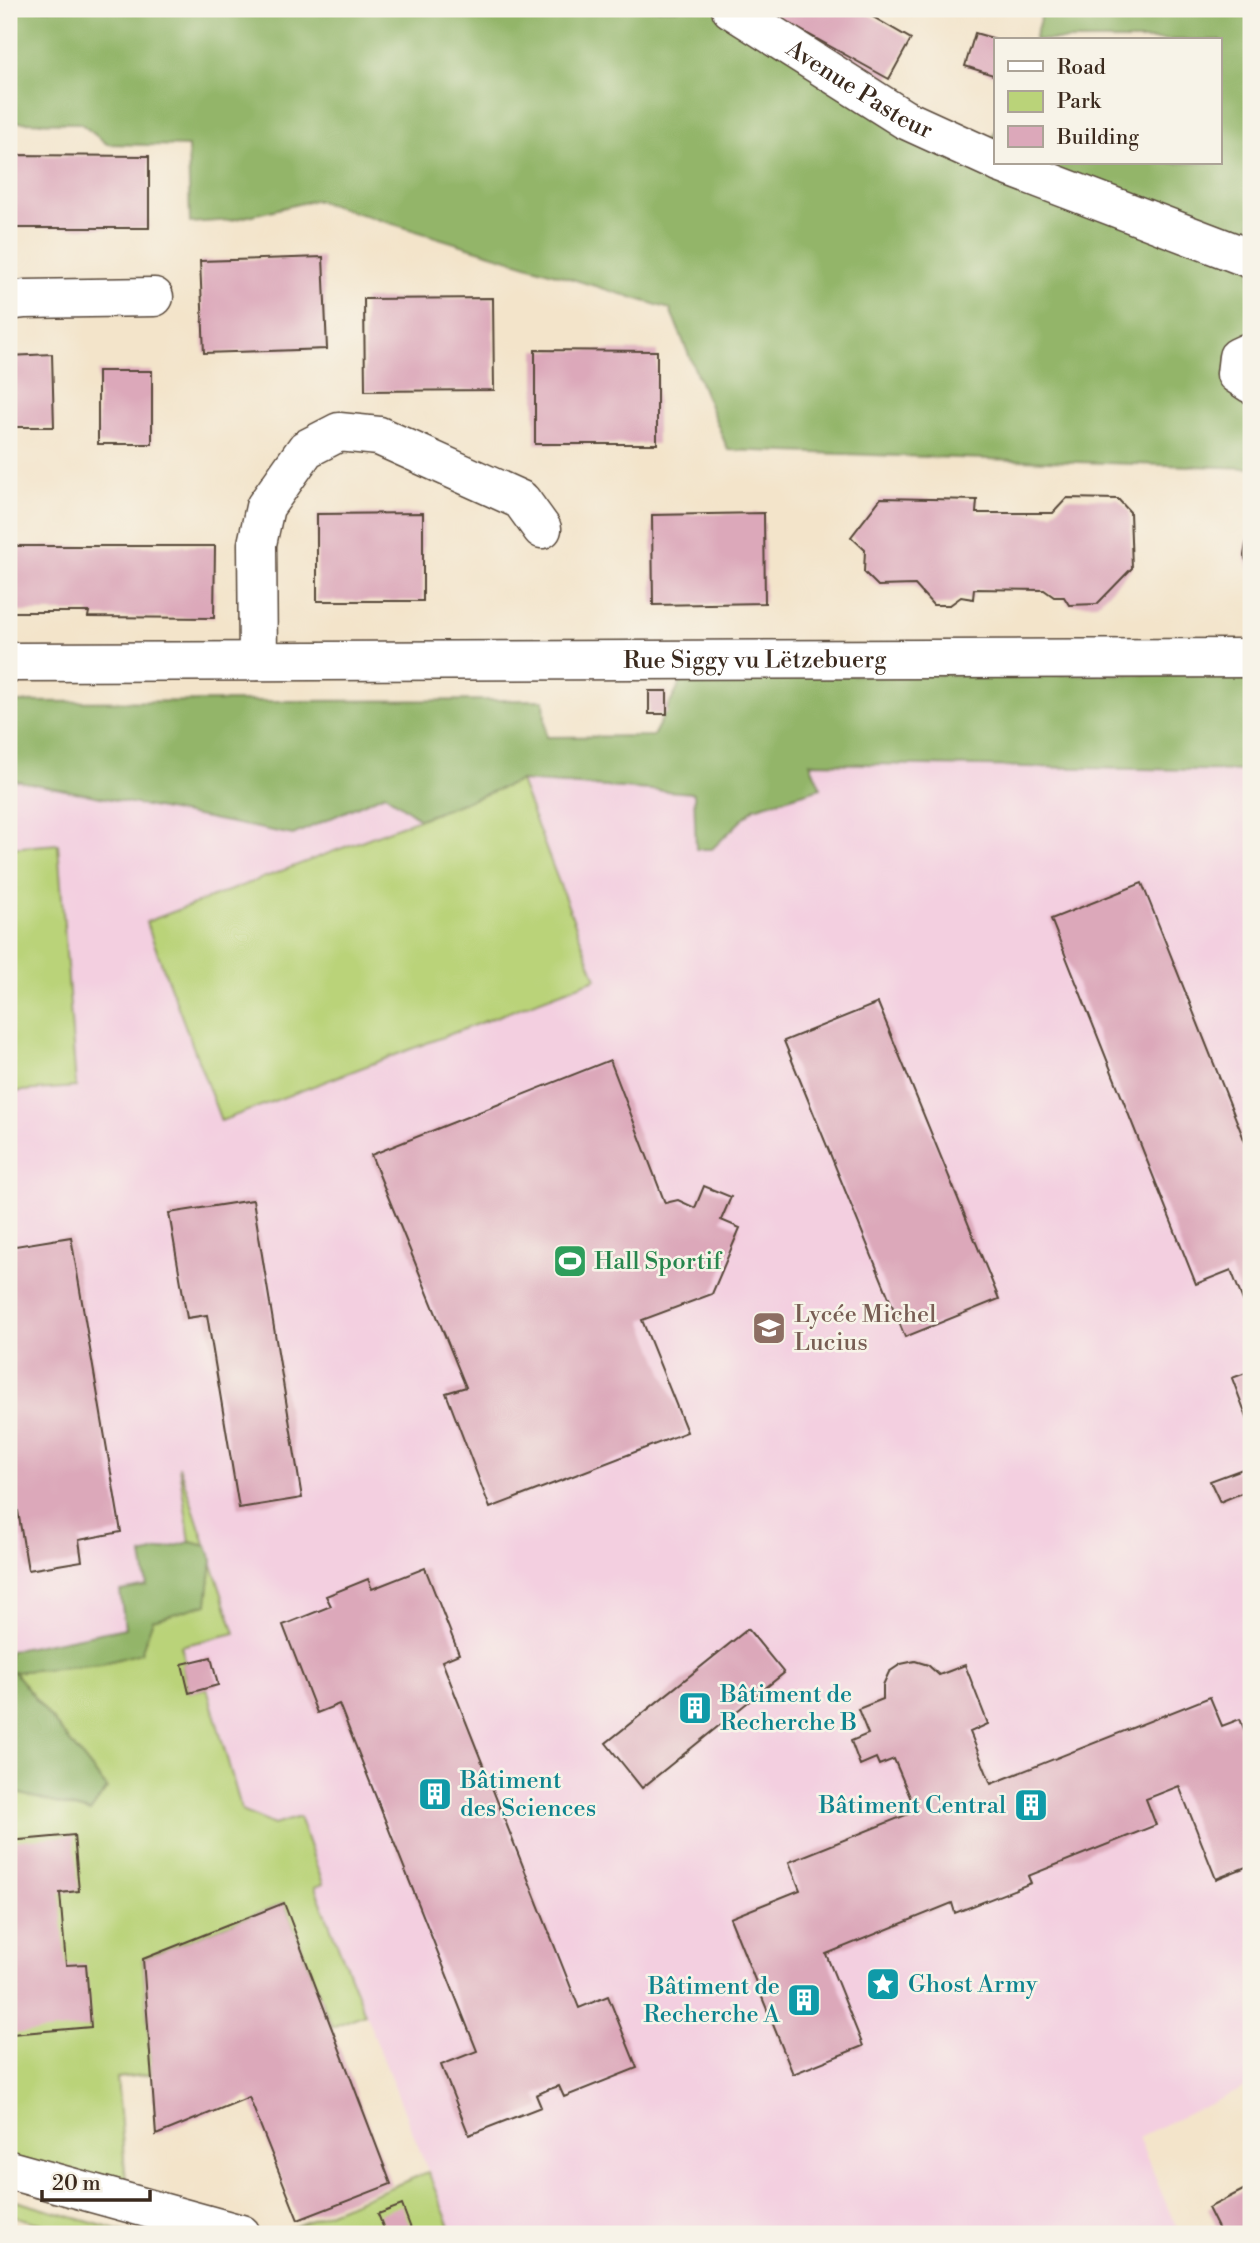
<svg xmlns="http://www.w3.org/2000/svg" width="1260" height="2243" font-family="'Libre Bodoni',serif">
<style>
.built{fill:#f3cfe0}
.green{fill:#bad379;stroke:#7a7e4c;stroke-width:2}
.forest{fill:#93b569;stroke:#677044;stroke-width:2}
.building{fill:#dca8ba}
.lines{fill:none;stroke-linecap:round;stroke-linejoin:round}
.minor-casing{stroke:#574638;stroke-width:41}
.minor{stroke:#fff;stroke-width:38}
.labels{text-anchor:middle;stroke-width:5;stroke-linejoin:round;paint-order:stroke}
.street-label{font-size:24px;fill:#3b2a1e;stroke:#f7f3e8}
.leisure-label{font-size:24px;fill:#27864d;stroke:#f7f3e8;text-anchor:start}
.education-label{font-size:24px;fill:#785e54;stroke:#f7f3e8;text-anchor:start}
.culture-label{font-size:24px;fill:#0d838f;stroke:#f7f3e8;text-anchor:start}
</style>
<rect width="100%" height="100%" fill="#f7f3e8"/>
<filter id="ink" filterUnits="userSpaceOnUse"><feTurbulence type="fractalNoise" baseFrequency=".0143" numOctaves="2"/><feDisplacementMap in="SourceGraphic" scale="14" xChannelSelector="R" yChannelSelector="G"/><feConvolveMatrix kernelMatrix="1 2 1 2 8 2 1 2 1" color-interpolation-filters="sRGB"/></filter>
<filter id="wash" filterUnits="userSpaceOnUse"><feTurbulence type="fractalNoise" baseFrequency=".00686" numOctaves="4" result="noise"/><feDisplacementMap in="SourceGraphic" scale="28" xChannelSelector="R" yChannelSelector="G"/><feGaussianBlur stdDeviation="1.57" result="paint"/><feColorMatrix in="noise" values="0 0 0 0 0 0 0 0 0 0 0 0 0 0 0 0 0 1.4 0 .05"/><feComposite in="paint" operator="in"/></filter>
<g filter="url(#wash)">
<rect width="100%" height="100%" fill="#f3e4ca"/>
<path class="built" d="M1251,746V2085L1138,2137L1179,2234H453L315,1887L322,1884L299,1817L274,1825L242,1811L207,1689L189,1693L182,1664L186,1663L181,1646L235,1633L181,1471L190,1542L142,1556L148,1586L120,1591L125,1628L9,1651V753Z"/>
<path class="green" d="M520,781L596,979L221,1121L146,922Z
M58,844L76,1087L9,1092V848Z
M179,1466L235,1633L181,1646L186,1663L182,1665L189,1692L207,1688L242,1811L274,1825L299,1817L323,1884L315,1887L365,2014L332,2027L284,1903L143,1959L152,2074L117,2078L128,2204L9,2170V1793H17L13,1671L101,1664L153,1620L207,1546L190,1542Z
M428,2172L453,2234H276Z
M9,2199L131,2234H78L9,2215Z"/>
<path class="forest" d="M9,9H731L982,156L996,130V163H1220V40H1034L1043,9H1251V468L728,450L670,309L315,200L232,220L190,223L188,146L107,144L80,123L9,122Z
M1251,674V771L810,763L821,788L754,808L712,849H696L694,793L520,781L420,819L385,794L293,835L9,779V702L544,700L546,737L653,736L685,675Z
M190,1542L207,1546L212,1560L207,1604L153,1620L141,1653L101,1664L14,1672L107,1788L90,1812L17,1793H9V1651L125,1628L120,1591L147,1586L142,1555Z"/>
<g id="blocks">
<path class="building" d="M763,9H859L911,39L889,79Z
M975,33L996,39V76L965,66Z
M9,155L149,156V228H9Z
M323,257L327,349L204,353L200,261Z
M493,298L494,390L365,391L364,299Z
M535,350L657,351V444H535Z
M52,354L54,427H9V356Z
M98,371H152V444H98Z
M881,498L977,500L976,513H1053L1067,498L1118,499L1130,512L1132,568L1097,604L1069,605L1064,597H1054L1044,590L974,589L973,599L961,597L950,605H933L915,585L878,586L864,572L865,550L851,537Z
M423,513V601H317V514Z
M764,513L765,603L653,605L652,515Z
M1251,532V573L1244,556L1246,544Z
M9,546H215L214,618L88,617L89,612H9Z
M649,691H667V714H649Z
M1142,883L1251,1157V1321L1231,1270L1196,1284L1051,919Z
M878,1003L999,1299L905,1337L784,1041Z
M610,1060L665,1203L678,1200L695,1208L704,1186L731,1197L721,1220L740,1228L712,1294L642,1320L687,1432L490,1508L446,1393L466,1387L371,1155Z
M253,1200L302,1498L239,1508L207,1315L187,1318L169,1213Z
M71,1237L121,1532L79,1540L82,1561L28,1570L9,1458V1247Z
M1251,1371V1428L1232,1378Z
M1251,1466V1489L1220,1502L1210,1481Z
M425,1568L459,1654L442,1661L579,2008L608,1996L637,2068L564,2097L559,2086L547,2090L536,2095L541,2107L469,2135L441,2065L477,2051L339,1704L317,1713L283,1625L331,1606L326,1596L368,1579L372,1589Z
M748,1629L784,1673L642,1788L606,1743Z
M211,1657L218,1685L189,1693L182,1664Z
M915,1661L928,1665L939,1675L965,1665L988,1724L970,1732L991,1784L1210,1697L1222,1726L1240,1719L1251,1747V1865L1216,1879L1179,1786L1146,1799L1156,1825L1028,1876L1031,1883L955,1913L952,1903L826,1954L863,2046L793,2074L730,1918L800,1890L789,1862L916,1811L894,1759L879,1765L876,1758L860,1765L851,1741L868,1734L858,1709L883,1699V1685L889,1672L901,1664Z
M74,1835L79,1891L60,1893L66,1965L86,1964L91,2027L12,2034L9,2007V1841Z
M284,1903L391,2184L298,2220L249,2097L156,2135L143,1959Z
M1251,2186V2234H1221L1208,2208Z
M402,2205L413,2234H386L378,2214Z"/>
</g>
</g>
<g filter="url(#ink)">
<use href="#blocks" fill-opacity="0" stroke="#574638" stroke-width="2"/>
<g class="lines">
<g class="minor-casing">
<g id="minor">
<path id="s1" d="M731,9L904,119L996,161"/>
<path d="M999,163L1251,259"/>
<path d="M9,301L25,299L154,297"/>
<path d="M1251,351L1238,357L1236,374L1251,384"/>
<path d="M258,661L257,544L265,507L306,449L339,432L379,436L521,500L542,529"/>
<path id="s2" d="M9,662L1251,658"/>
<path d="M9,2170L241,2234"/>
</g>
</g>
<use href="#minor" class="minor"/>
</g>
</g>
<defs>
<g id="stadium-square" transform="scale(1.75)"><rect x="-9" y="-9" width="18" height="18" rx="4" fill="#2e9e5b" stroke="#f7f3e8"/><path d="M0-5a6.5 5 0 1 0 0 10a6.5 5 0 1 0 0-10ZM-3.5-1.8h7v3.6h-7Z" fill="#fff"/></g>
<g id="school-square" transform="scale(1.75)"><rect x="-9" y="-9" width="18" height="18" rx="4" fill="#8d6e63" stroke="#f7f3e8"/><path d="M0-5L7-2L0 1L-7-2ZM-4 1L0 2.5L4 1V4Q0 6-4 4Z" fill="#fff"/></g>
<g id="building-square" transform="scale(1.75)"><rect x="-9" y="-9" width="18" height="18" rx="4" fill="#0f9aa8" stroke="#f7f3e8"/><path d="M-4-6H4V6H1V3H-1V6H-4ZM-2.5-4.3h1.7v1.8h-1.7ZM.8-4.3h1.7v1.8H.8ZM-2.5-1h1.7V.8h-1.7ZM.8-1h1.7V.8H.8Z" fill="#fff"/></g>
<g id="sight-square" transform="scale(1.75)"><rect x="-9" y="-9" width="18" height="18" rx="4" fill="#0f9aa8" stroke="#f7f3e8"/><path d="M0-6L1.8-2.2L6-1.7L2.9 1.2L3.7 5.4L0 3.3L-3.7 5.4L-2.9 1.2L-6-1.7L-1.8-2.2Z" fill="#fff"/></g>
</defs>
<g fill-rule="evenodd">
<use href="#stadium-square" x="570" y="1261"/>
<use href="#school-square" x="769" y="1328"/>
<use href="#building-square" x="695" y="1708"/>
<use href="#building-square" x="435" y="1794"/>
<use href="#building-square" x="1031" y="1805"/>
<use href="#sight-square" x="883" y="1984"/>
<use href="#building-square" x="804" y="2000"/>
</g>
<g class="labels">
<g class="street-label">
<text dy="8" stroke="none"><textPath href="#s1" startOffset="152">Avenue Pasteur</textPath></text>
<text dy="8" stroke="none"><textPath href="#s2" startOffset="746">Rue Siggy vu Lëtzebuerg</textPath></text>
</g>
<g class="leisure-label">
<text x="594" y="1269">Hall Sportif</text>
</g>
<g class="education-label">
<text x="794" y="1322">Lycée Michel<tspan x="794" dy="28">Lucius</tspan></text>
</g>
<g class="culture-label">
<text x="720" y="1702">Bâtiment de<tspan x="720" dy="28">Recherche B</tspan></text>
<text x="460" y="1788">Bâtiment<tspan x="460" dy="28">des Sciences</tspan></text>
<text x="1006" y="1813" text-anchor="end">Bâtiment Central</text>
<text x="908" y="1992">Ghost Army</text>
<text x="780" y="1994" text-anchor="end">Bâtiment de<tspan x="780" dy="28">Recherche A</tspan></text>
</g>
</g>
<rect width="1260" height="2243" fill="none" stroke="#f7f3e8" stroke-width="35"/>
<rect x="994" y="38" width="228" height="126" fill="#f7f3e8" stroke="#aca397" stroke-width="2"/>
<rect x="1008" y="61" width="35" height="10" fill="#ffffff" stroke="#aca397" stroke-width="2"/>
<text x="1057" y="74" font-size="21" fill="#3b2a1e">Road</text>
<rect x="1008" y="91" width="35" height="21" fill="#bad379" stroke="#aca397" stroke-width="2"/>
<text x="1057" y="108" font-size="21" fill="#3b2a1e">Park</text>
<rect x="1008" y="126" width="35" height="21" fill="#dca8ba" stroke="#aca397" stroke-width="2"/>
<text x="1057" y="144" font-size="21" fill="#3b2a1e">Building</text>
<path d="M42 2190v10h108v-10" fill="none" stroke="#3b2a1e" stroke-width="3.5"/>
<text x="52" y="2190" font-size="21" fill="#3b2a1e" stroke="#f7f3e8" stroke-width="5" paint-order="stroke">20 m</text>
</svg>
